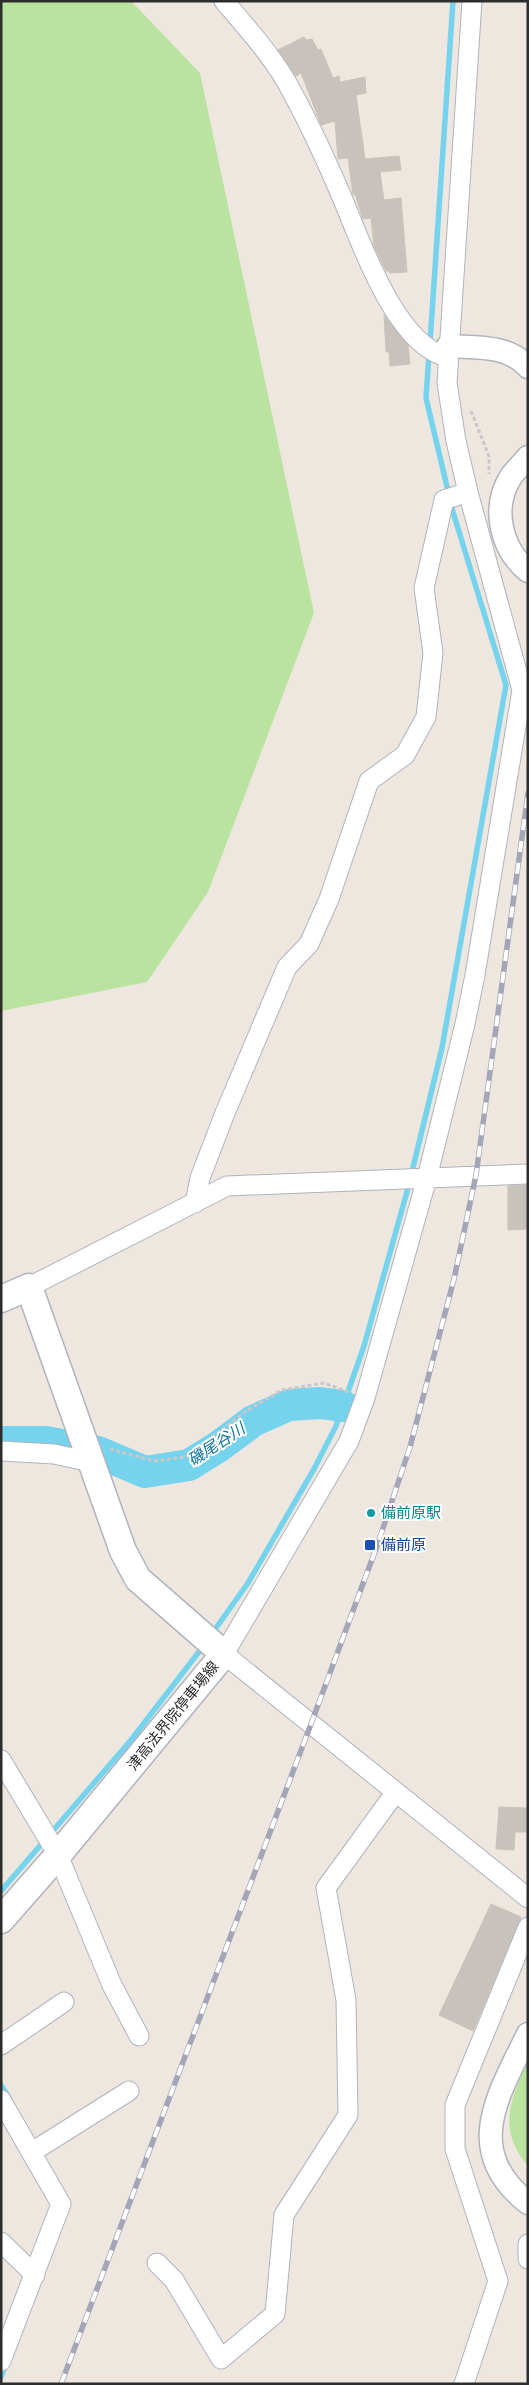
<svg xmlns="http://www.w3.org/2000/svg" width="529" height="2385" font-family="'Work Sans','Noto Sans JP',sans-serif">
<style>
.green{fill:#b9e39e}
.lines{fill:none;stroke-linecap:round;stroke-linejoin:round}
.stream{stroke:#76d3ed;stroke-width:5.5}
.river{stroke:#76d3ed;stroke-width:32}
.building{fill:#c7c2bb;stroke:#cac3b9}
.minor-casing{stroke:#b0b3bd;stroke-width:21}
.tertiary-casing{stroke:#b0b3bd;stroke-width:25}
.secondary-casing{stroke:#b0b3bd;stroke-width:29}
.path{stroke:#c8c8c8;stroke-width:3;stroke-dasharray:4 2.5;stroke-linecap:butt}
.minor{stroke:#fff;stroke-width:19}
.tertiary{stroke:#fff;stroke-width:22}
.secondary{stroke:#fff;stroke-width:26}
.rail-casing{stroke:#a2a6b7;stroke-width:5.5}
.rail{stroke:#fff;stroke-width:4;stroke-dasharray:11;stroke-linecap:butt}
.culture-dot{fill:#0f9aa8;stroke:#fff;stroke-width:2}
.transit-dot{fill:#1a4fb4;stroke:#fff;stroke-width:2}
.labels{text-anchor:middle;stroke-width:4;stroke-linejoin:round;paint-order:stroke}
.culture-label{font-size:15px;fill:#0d838f;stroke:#fff;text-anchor:start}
.transit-label{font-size:15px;fill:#164399;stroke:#fff;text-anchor:start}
.street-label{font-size:15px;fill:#2d2d2d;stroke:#fff}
.water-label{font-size:16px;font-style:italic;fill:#10749e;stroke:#fff}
</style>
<rect width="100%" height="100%" fill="#eee7e0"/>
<path class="green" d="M1,1H131L200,73L314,613L208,892L147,982L1,1011Z
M528,2062V2166C497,2130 510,2099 528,2062Z"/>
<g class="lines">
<path class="stream" d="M430,343L453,1
M211,1635L248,1583L314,1469L336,1426L364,1346L408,1188L442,1048L506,685L453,512L426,398L429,353
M1,1891L131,1740L205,1644
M1,2085L9,2098
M1,2377L6,2364"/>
<path class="river" d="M1,1442H46L98,1452L145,1472L189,1465L218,1447L253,1421L289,1405L320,1403L343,1406"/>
</g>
<path class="building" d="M304,37L306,40L312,39L318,50L321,49L333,78L339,76L340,82L365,77L366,93L356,95L365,159L399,156L401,170L380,172L384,200L401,198L407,272L390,273L389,271H386L374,246L371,218L363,219L355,194L353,195L348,158L338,159L335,121L321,125L301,73L296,76L278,50Z
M384,315L408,345L410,364L390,366L389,352H386Z
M528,1185V1229L508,1230V1186Z
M499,1807L528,1808V1832H515L514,1850L496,1849Z
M491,1904L521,1917L473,2031L439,2015Z"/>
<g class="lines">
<g class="minor-casing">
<path id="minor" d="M224,1C248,29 275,59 292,92C310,125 326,160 341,195C360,239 395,346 448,357
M472,1L447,383L456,441L468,492L522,690L475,975L465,1024L427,1178L365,1398L349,1441L224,1654L528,1898
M195,1203L200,1178L225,1113L287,967L309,944L329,899L369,781L405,755L426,717L433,653L424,588L444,500L468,492
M29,1287L227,1186L528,1174
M1,1451L54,1454L91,1462
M1,1760L58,1855L112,1985L139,2036
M1,2045L64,2002
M1,2100L61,2204L1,2361
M32,2152L129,2091
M1,2242L35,2275
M528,2244V2259
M157,2263L174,2280L221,2359L275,2314L284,2215L348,2115L346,2000L326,1888L395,1793
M464,2384L498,2281L455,2149V2105L528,1927"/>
</g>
<g class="tertiary-casing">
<path id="tertiary" d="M448,346C476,348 507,344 528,367
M528,457C523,463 517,469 512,475C491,506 500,548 528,571
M528,2034C499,2094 461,2150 528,2203"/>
</g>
<g class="secondary-casing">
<path id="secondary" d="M1,1299L29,1287L123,1551L138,1579L224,1654L58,1855L1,1920"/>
</g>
<path class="path" d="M471,411L489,456V474
M110,1449L154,1461L186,1457L245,1412L282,1390L324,1383L349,1392"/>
<use href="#minor" class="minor"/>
<use href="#tertiary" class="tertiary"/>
<use href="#secondary" class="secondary"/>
<g class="rail-casing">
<path id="rail" d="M61,2384L311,1724L377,1546L410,1447L454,1279L476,1175L528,793"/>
</g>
<use href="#rail" class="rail"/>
</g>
<circle class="culture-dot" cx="371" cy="1513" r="5"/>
<rect class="transit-dot" x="364" y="1539" width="12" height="12" rx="2.5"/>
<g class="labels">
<g class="culture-label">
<text x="381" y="1518">備前原駅</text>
</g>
<g class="transit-label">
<text x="381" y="1550">備前原</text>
</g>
<g class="street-label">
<text transform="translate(173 1716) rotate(-51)" y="5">津高法界院停車場線</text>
</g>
<g class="water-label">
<text transform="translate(216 1444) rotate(-33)" y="6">磯尾谷川</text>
</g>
</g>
<rect width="529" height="2385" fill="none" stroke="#2d2d2d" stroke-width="5"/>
</svg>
